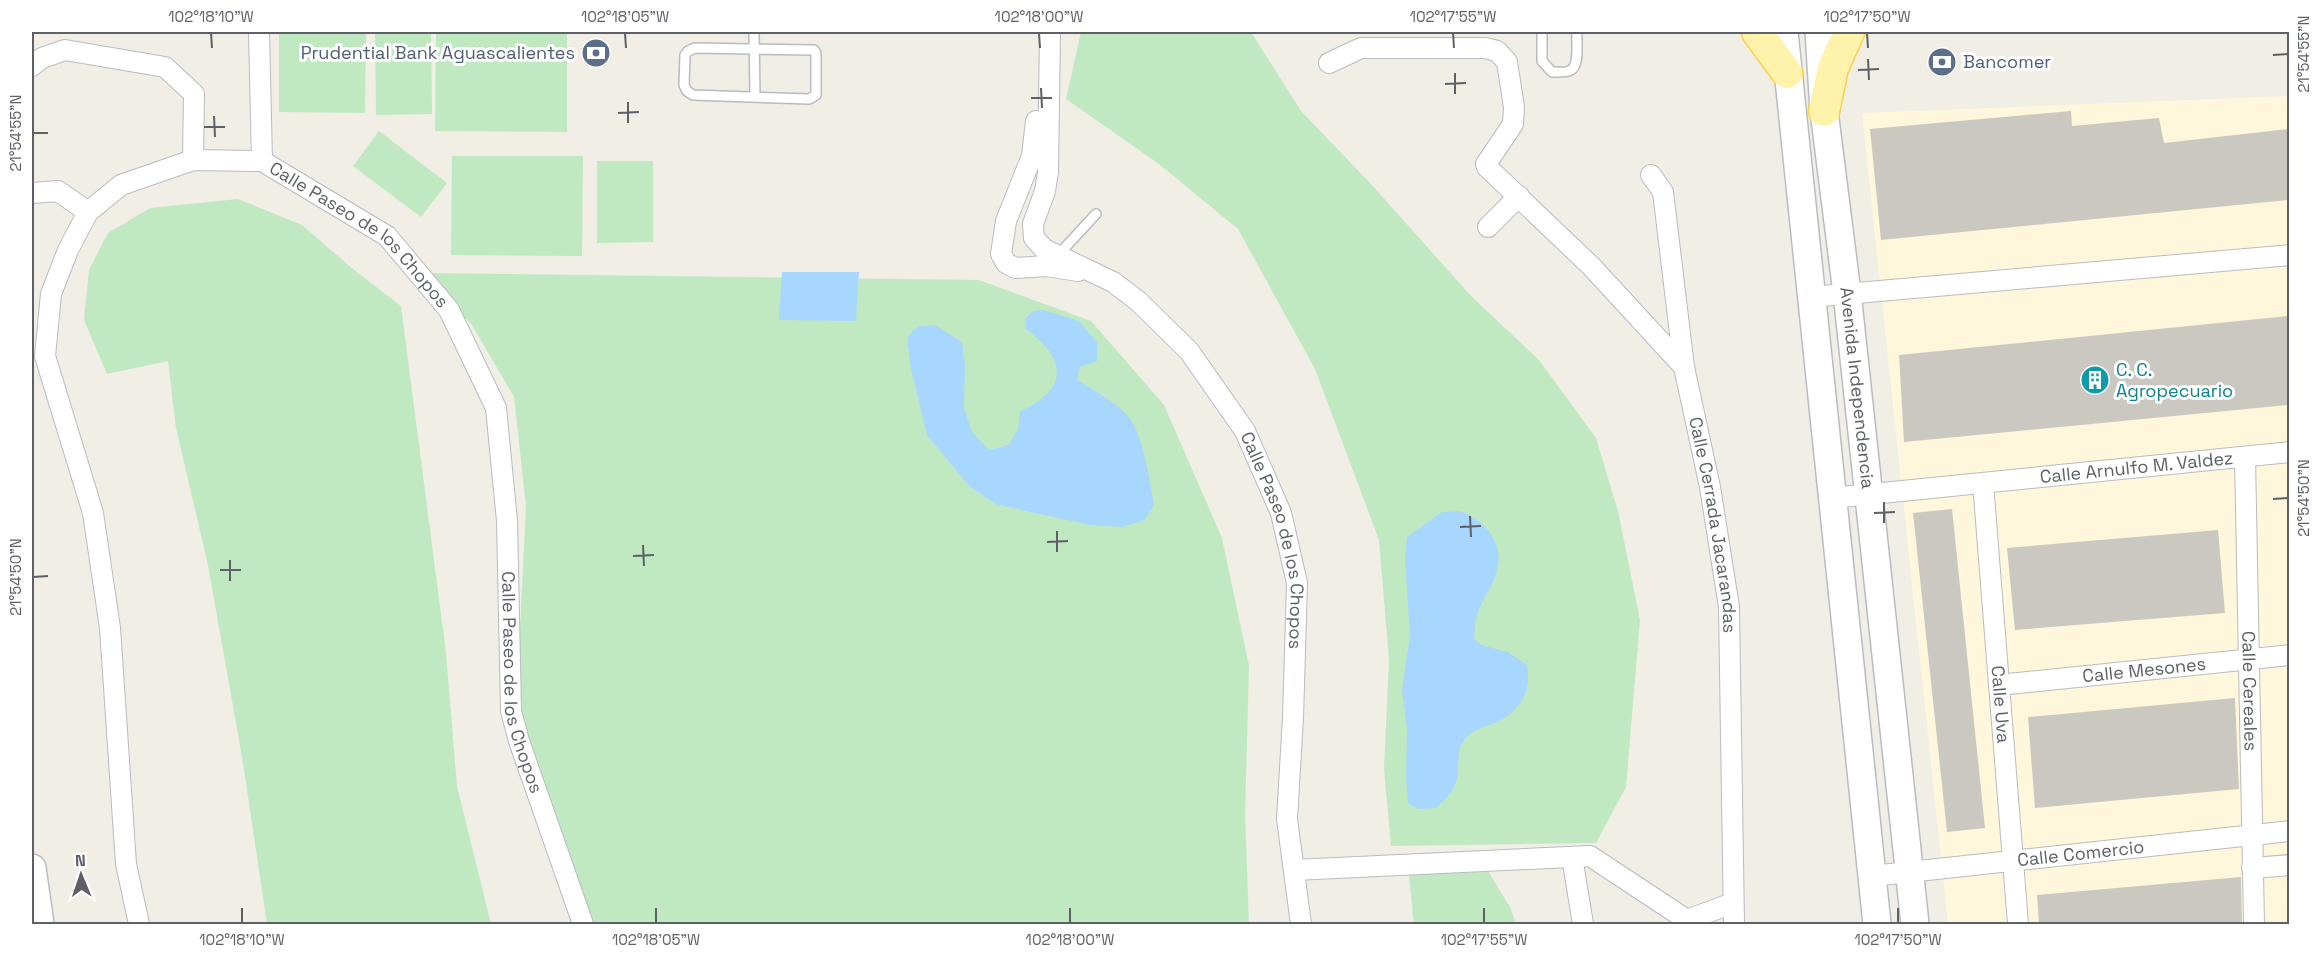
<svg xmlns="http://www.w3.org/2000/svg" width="2321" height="956" font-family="'Space Grotesk',sans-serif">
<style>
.commercial{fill:#fff7dc}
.green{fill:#c0e9c1}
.water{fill:#a7d7ff}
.building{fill:#cbc8c2}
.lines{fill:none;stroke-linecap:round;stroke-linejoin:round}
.lane-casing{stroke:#b8bbc0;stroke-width:12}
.street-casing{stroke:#b8bbc0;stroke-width:22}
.secondary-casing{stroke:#b9bcc2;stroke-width:30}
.primary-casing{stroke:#fbd053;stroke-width:33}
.lane{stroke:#fff;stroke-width:9}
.street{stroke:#fff;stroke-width:20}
.secondary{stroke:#fff;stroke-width:27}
.primary{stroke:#fff3ac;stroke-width:30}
.ticks{fill:none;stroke:#5d6167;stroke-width:2}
.labels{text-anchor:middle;stroke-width:6;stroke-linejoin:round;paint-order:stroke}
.service-label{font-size:18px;fill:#4e5e75;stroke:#fff;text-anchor:end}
.street-label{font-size:18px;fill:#5d6167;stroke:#fff}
.culture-label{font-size:18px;fill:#0d838f;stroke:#fff;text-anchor:start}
.neatline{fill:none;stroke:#5d6167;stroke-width:2}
.ticks-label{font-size:15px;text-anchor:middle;fill:#5d6167}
</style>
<rect width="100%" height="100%" fill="#f0eee5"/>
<path class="commercial" d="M2289,96V924H1948L1862,113Z"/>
<path class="green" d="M279,32H366L365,113L279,112Z
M436,32L567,33V132L435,131Z
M1081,32H1251L1301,111L1371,184L1471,296L1539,360L1596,438L1618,511L1640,620L1626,787L1596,843L1391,846L1384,769L1389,660L1379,540L1315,369L1238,229L1159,164L1066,99Z
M375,33H431L432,114L376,115Z
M379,131L447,183L421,217L353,166Z
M452,156H583L582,256L451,255Z
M597,161H653V242L597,243Z
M238,199L302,225L354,270L401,306L446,653L457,786L491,924H267L243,763L208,565L176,428L168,361L107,374L84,320L89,270L108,233L150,208Z
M423,273L979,280L1091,321L1164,405L1222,538L1249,666L1245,814L1249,924H591L516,710L526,506L514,397L472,325Z
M1488,871L1511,909L1516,924H1414L1409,875Z"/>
<path class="water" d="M782,272H859L856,321L779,320Z
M1043,310L1079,321L1097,342V361L1080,367L1077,380C1093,389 1124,407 1133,423C1144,444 1150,481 1154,505L1145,520L1122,527L1090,525L995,504L969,486L927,435L911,369L907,338L918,326L935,325L962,342L965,365L964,408L972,432L989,450L1009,445L1018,429L1020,412C1028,407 1038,402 1045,396C1072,371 1048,345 1026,329L1025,319L1033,311Z
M1460,511C1483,519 1503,541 1498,567C1495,584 1482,599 1477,615C1475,622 1475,630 1474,638L1481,645L1508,652L1527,665C1531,687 1525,703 1506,717C1493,727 1474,725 1463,742C1456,754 1460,766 1457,778C1455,791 1445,800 1436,808L1418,809L1408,803L1406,777L1407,729L1402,690L1410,635L1405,559L1407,537L1442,512Z"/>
<path class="building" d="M2071,111L2072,126L2159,118L2164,143L2289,129V200L1881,240L1870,129Z
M2289,316V405L1904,442L1899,355Z
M1952,509L1985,828L1947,832L1913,513Z
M2218,530L2225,613L2015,630L2007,548Z
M2235,698L2239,789L2035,808L2028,717Z
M2241,877L2242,924H2039L2037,895Z"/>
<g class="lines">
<g class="lane-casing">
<path id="lane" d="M754,32L755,97
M1542,32V61L1552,72C1557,72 1567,73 1571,70C1580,65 1576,41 1577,32
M695,48L814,50L816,53V95L809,99L693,95L687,91L684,85L685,55L688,51Z
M1058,255L1096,214"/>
</g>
<g class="street-casing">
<g id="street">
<path d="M259,32L262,161"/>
<path id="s1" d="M1050,32L1048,172L1045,191L1033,224L1034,238L1044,249L1113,282L1138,301L1189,351L1245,431L1281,513L1297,583L1293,718L1287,819L1301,924"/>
<path d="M1329,63L1361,48H1485L1497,51L1507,62L1514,107L1513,124L1486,164L1487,167L1591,266L1684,367"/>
<path d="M32,66L42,58L65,50L165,67L194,94L193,160"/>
<path d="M1036,121L1032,156L1006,221L1001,254L1006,263L1015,268L1046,266L1078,271"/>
<path id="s2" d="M1651,175L1663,192L1684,367L1710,487L1729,607L1734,924"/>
<path d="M32,193L58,191L88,212"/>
<path d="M1488,227L1519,196"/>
<path d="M1811,297L2290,255"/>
<path id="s3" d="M2245,457L2254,924"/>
<path id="s4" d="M1983,483L2018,924"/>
<path id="s5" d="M1832,498L2290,452"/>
<path id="s6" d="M1999,685L2290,655"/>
<path d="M1572,857L1583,924"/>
<path d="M2252,868L2290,865"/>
<path d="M1294,870L1590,856L1693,924"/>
<path id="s7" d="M1872,876L2290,831"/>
<path d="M1687,920L1733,903"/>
<path id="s8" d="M139,924L126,864L110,628L93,513L45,356L51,294L68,250L88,212L121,185L193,160L262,161L387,236L449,310L496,408L507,521L511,711L519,741L583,924"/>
</g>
</g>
<g class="secondary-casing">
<g id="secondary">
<path d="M1784,32L1877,924"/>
<path id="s9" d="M1819,32L1824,111L1847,293L1915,924"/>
<path d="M32,868L40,924"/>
</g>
</g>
<g class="primary-casing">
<path id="primary" d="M1757,32L1787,73
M1824,111L1833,68L1849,32"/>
</g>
<use href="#lane" class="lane"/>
<use href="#street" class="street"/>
<use href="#secondary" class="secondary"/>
<use href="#primary" class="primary"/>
</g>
<path class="ticks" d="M211,33L212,48M625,33L626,48M1039,33L1040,48M1453,33L1454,48M1867,33L1868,48M2273,55L2288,54M1868,59L1869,80M1858,70L1879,69M1455,73V94M1445,84L1466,83M1041,88L1042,108M1031,98H1052M628,102V123M618,113L639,112M214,116L215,137M204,127H225M33,133H48M2273,499L2288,498M1884,502V523M1874,513L1895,512M1470,516L1471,537M1460,527L1481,526M1057,531V552M1047,542L1068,541M643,545L644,566M633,556L654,555M230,560V581M220,570H241M33,577L48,576M242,908V923M656,908V923M1070,908V923M1484,908V923M1898,908V923"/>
<defs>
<g id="bank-disc" transform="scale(1.5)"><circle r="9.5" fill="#5c6f8a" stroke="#fff"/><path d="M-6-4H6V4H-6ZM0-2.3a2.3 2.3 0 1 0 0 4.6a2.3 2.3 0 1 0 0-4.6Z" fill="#fff"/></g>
<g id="building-disc" transform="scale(1.5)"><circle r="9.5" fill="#0f9aa8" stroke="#fff"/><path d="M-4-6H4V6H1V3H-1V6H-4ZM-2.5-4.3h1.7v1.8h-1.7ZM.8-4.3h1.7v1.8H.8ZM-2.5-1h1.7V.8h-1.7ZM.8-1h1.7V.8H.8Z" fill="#fff"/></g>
</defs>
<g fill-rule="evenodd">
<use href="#bank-disc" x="596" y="53"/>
<use href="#bank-disc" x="1942" y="62"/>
<use href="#building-disc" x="2095" y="380"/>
</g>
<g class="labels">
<g class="service-label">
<text x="575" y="59">Prudential Bank Aguascalientes</text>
<text x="1963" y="68" text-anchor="start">Bancomer</text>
</g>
<g class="street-label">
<text dy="6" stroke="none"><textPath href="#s8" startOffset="1042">Calle Paseo de los Chopos</textPath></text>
<text dy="6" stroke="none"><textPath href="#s9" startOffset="358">Avenida Independencia</textPath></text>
<text dy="6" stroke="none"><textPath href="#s5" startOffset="306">Calle Arnulfo M. Valdez</textPath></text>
<text dy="6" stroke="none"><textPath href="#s2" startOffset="358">Calle Cerrada Jacarandas</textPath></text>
<text dy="6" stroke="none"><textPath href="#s1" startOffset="615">Calle Paseo de los Chopos</textPath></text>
<text dy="6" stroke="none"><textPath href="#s6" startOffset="146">Calle Mesones</textPath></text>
<text dy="6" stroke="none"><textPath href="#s8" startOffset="1546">Calle Paseo de los Chopos</textPath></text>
<text dy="6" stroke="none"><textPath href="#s3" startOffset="234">Calle Cereales</textPath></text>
<text dy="6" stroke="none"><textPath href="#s4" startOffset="222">Calle Uva</textPath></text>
<text dy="6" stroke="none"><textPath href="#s7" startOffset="210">Calle Comercio</textPath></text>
</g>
<g class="culture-label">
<text x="2116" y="376">C. C.<tspan x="2116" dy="21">Agropecuario</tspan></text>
</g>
</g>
<rect width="2321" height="956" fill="none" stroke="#ffffff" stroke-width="66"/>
<g transform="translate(81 875) rotate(358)" stroke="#ffffff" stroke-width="4.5" paint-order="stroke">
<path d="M0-4.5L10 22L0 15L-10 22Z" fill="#5d6167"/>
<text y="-9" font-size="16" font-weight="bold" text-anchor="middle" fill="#5d6167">N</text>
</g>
<rect x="33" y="33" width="2255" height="890" class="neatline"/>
<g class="ticks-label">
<text x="211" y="22">102°18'10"W</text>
<text x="625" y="22">102°18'05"W</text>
<text x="1039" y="22">102°18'00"W</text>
<text x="1453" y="22">102°17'55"W</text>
<text x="1867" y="22">102°17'50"W</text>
<text transform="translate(2304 54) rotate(-90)" y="5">21°54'55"N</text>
<text transform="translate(16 133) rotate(-90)" y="5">21°54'55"N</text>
<text transform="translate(2304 498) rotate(-90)" y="5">21°54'50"N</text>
<text transform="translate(16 577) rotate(-90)" y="5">21°54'50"N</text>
<text x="242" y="945">102°18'10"W</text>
<text x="656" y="945">102°18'05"W</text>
<text x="1070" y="945">102°18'00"W</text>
<text x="1484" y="945">102°17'55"W</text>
<text x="1898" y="945">102°17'50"W</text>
</g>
</svg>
